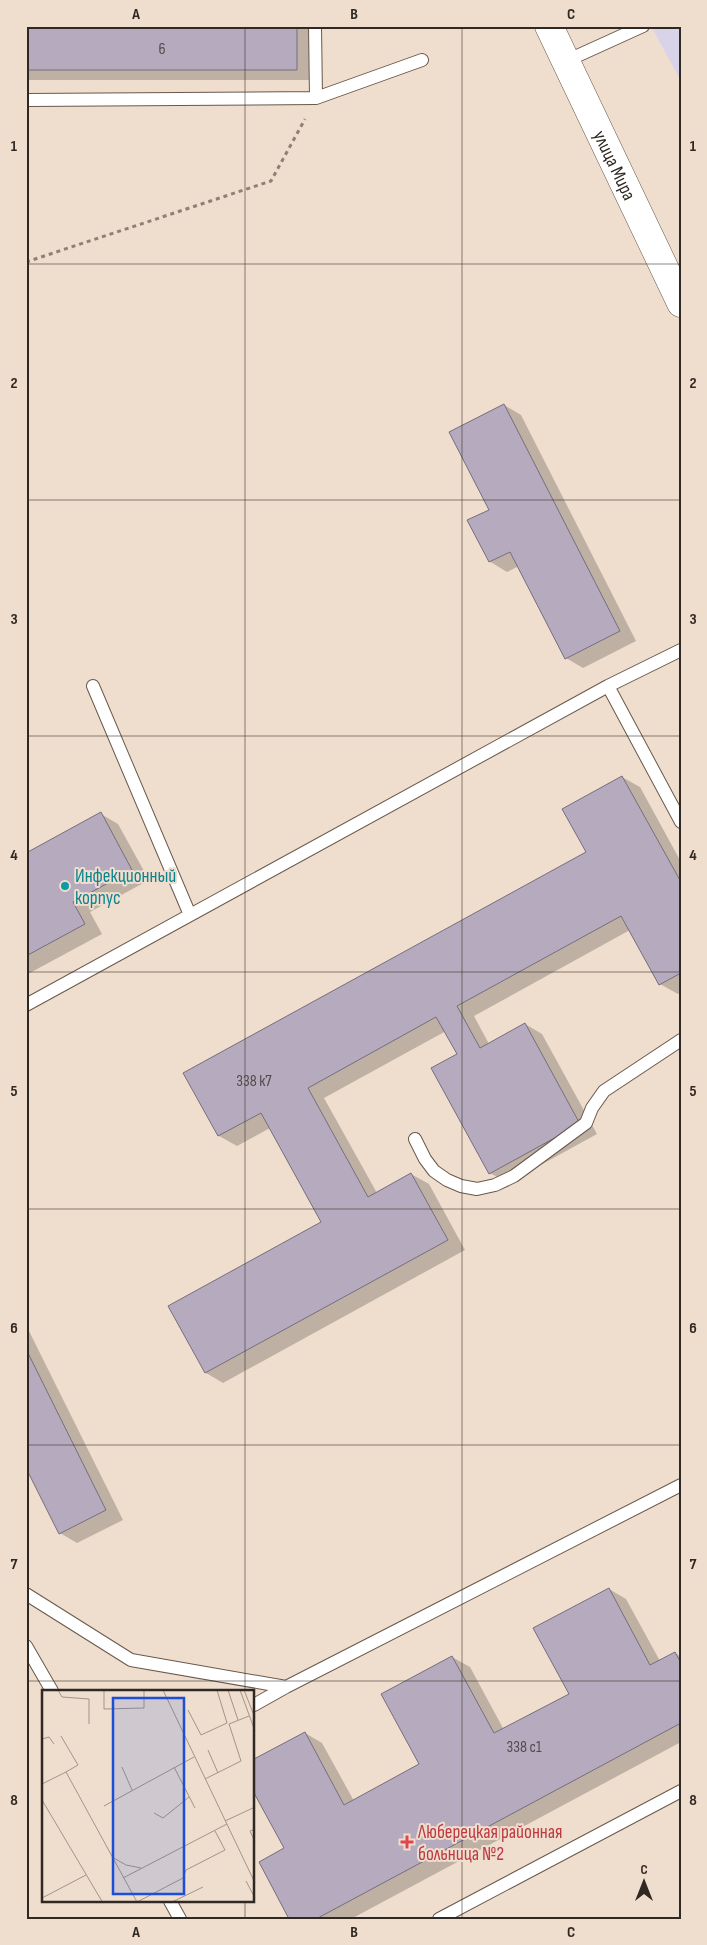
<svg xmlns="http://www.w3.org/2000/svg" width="707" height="1945" font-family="'Sofia Sans Condensed',sans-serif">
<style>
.education{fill:#d8d3e9}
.shadow{fill:#0003}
.building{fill:#b6abbe;stroke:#766d7e}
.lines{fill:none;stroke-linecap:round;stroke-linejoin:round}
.service-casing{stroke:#68594c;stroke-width:14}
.tertiary-casing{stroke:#68594c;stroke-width:29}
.path{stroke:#8d8075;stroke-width:3;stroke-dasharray:4 4;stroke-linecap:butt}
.service{stroke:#fff;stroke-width:12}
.tertiary{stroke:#fff;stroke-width:28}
.grid{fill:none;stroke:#302923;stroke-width:1;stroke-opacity:0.55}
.culture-dot{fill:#0f9aa8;stroke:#efddcd;stroke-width:2}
.health-dot{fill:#e0444e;stroke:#efddcd;stroke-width:2}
.labels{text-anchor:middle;stroke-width:4;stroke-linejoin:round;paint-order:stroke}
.number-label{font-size:16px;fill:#524a4a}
.street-label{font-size:19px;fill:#302923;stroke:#efddcd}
.culture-label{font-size:19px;fill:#0d838f;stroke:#efddcd;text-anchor:start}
.health-label{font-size:19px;fill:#be3a42;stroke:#efddcd;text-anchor:start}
.inset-road{fill:none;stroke:#a39589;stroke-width:1}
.view{fill:#1d4ed8;fill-opacity:0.15;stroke:#1d4ed8;stroke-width:2.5}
.inset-edge{fill:none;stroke:#302923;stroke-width:2.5}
.neatline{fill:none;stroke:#302923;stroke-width:2}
.grid-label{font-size:16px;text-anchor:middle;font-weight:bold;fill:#302923}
</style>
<rect width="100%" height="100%" fill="#efddcd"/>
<path class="education" d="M651,26H681V81Z"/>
<path class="shadow" d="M26,26H315V80H26Z
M504,405L521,415L636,641L583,668L566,658L519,566L507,572L489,561Z
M622,777L640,787L681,862V993L678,994L660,984L630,930L474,1016L489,1044L525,1024L542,1034L597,1134L508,1183L490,1173L458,1054L446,1031L324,1098L377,1193L411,1174L429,1184L465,1250L223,1383L206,1373L170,1307L323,1223L270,1128L237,1146L219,1136L185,1074L587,852Z
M101,814L118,824L149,880L90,912L102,934L26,975V882Z
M26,1325L123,1520L77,1543L60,1533L26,1465Z
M609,1589L626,1599L660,1661L675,1653L681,1657V1742L351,1919H291L286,1849L254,1790V1761L305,1733L322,1743L354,1801L421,1765L452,1657L470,1667L504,1730L570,1694Z"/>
<path class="building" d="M26,26H297V70H26Z
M504,404L620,631L565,659L510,552L489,562L467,520L489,510L449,432Z
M622,776L681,882V973L659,985L621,916L457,1006L480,1048L525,1023L580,1124L489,1174L431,1068L457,1054L436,1017L308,1088L368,1197L411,1173L448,1240L205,1373L168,1306L321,1222L261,1113L218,1136L183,1073L586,852L562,809Z
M101,812L132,870L73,902L85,924L26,956V853Z
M26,1349L106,1510L59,1534L26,1468Z
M609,1588L650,1665L675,1652L681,1663V1723L316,1919H289L259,1862L284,1848L254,1793V1759L305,1732L344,1805L419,1764L381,1694L452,1656L494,1733L569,1694L533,1628Z"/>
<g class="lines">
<g class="service-casing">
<path id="service" d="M566,61L643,26
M316,98L422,60
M26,100L316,98L315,26
M93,686L190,915
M608,686L681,822
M26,1005L608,686L681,650
M415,1139L425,1159L434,1171L447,1180L461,1186L477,1189L495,1185L514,1176L586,1123L592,1108L604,1091L681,1040
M26,1594L131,1660L286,1687
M26,1646L52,1691
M254,1705L286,1687L681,1485
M170,1901L180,1919
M439,1919L681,1791"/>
</g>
<g class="tertiary-casing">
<g id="tertiary">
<path id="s1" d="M549,26L681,303"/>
</g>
</g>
<path class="path" d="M26,262L271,181L305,119"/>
<use href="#service" class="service"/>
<use href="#tertiary" class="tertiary"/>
</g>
<path class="grid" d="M245,26V1691M462,26V1919M26,264H681M26,500H681M26,736H681M26,972H681M26,1209H681M26,1445H681M26,1681H681M245,1901V1919"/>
<circle class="culture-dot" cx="65" cy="886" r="5"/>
<path class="health-dot" d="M404.5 1834.5h5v5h5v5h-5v5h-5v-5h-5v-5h5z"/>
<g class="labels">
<g class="number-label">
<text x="162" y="54">6</text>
<text x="254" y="1086">338 к7</text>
<text x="524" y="1752">338 с1</text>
</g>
<g class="street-label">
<text dy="7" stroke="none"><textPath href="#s1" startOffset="154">улица Мира</textPath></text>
</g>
<g class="culture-label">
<text x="75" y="882">Инфекционный<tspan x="75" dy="22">корпус</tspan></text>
</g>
<g class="health-label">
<text x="418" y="1838">Люберецкая районная<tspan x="418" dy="22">больница №2</tspan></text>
</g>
</g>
<g transform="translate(42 1690)">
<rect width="212" height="212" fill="#efddcd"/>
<path class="inset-road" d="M16,0L20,7L47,9V34M62,0V19L102,18V0M121,0L213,193M186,0L196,30M198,0L213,41M202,0L213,28M146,20L159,45L185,33L175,0M19,46L36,75L24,82M0,49L7,47L12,54M166,60L176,83M80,77L90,100M132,77L153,118M163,89L199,71L187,34L207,26M0,94L24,82L95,212L141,188L144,180L183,160L173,141M0,110L61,213M62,116L152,67M112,123L121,128L147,107M183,131L213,117M213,139L208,141L213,152M70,167L84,175L99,178M81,188L185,134M204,191L213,208M0,208L44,185M128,213L161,197"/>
<path class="view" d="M71,8H142V204H71Z"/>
<rect width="212" height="212" class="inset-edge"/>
</g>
<rect width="707" height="1945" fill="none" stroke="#efddcd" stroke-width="55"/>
<g transform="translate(644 1882)" stroke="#efddcd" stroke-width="4" paint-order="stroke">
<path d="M0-4L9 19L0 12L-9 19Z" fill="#302923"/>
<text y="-8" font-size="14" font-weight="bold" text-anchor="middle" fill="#302923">С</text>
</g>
<rect x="28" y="28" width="652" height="1890" class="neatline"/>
<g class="grid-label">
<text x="136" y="19">A</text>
<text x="354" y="19">B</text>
<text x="571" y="19">C</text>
<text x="14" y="151">1</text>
<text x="693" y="151">1</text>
<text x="14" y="388">2</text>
<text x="693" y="388">2</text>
<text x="14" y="624">3</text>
<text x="693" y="624">3</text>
<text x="14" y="860">4</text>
<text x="693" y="860">4</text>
<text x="14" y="1096">5</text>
<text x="693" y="1096">5</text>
<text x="14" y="1333">6</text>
<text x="693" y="1333">6</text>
<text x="14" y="1569">7</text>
<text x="693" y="1569">7</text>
<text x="14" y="1805">8</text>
<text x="693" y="1805">8</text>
<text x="136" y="1937">A</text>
<text x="354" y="1937">B</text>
<text x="571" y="1937">C</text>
</g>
</svg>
